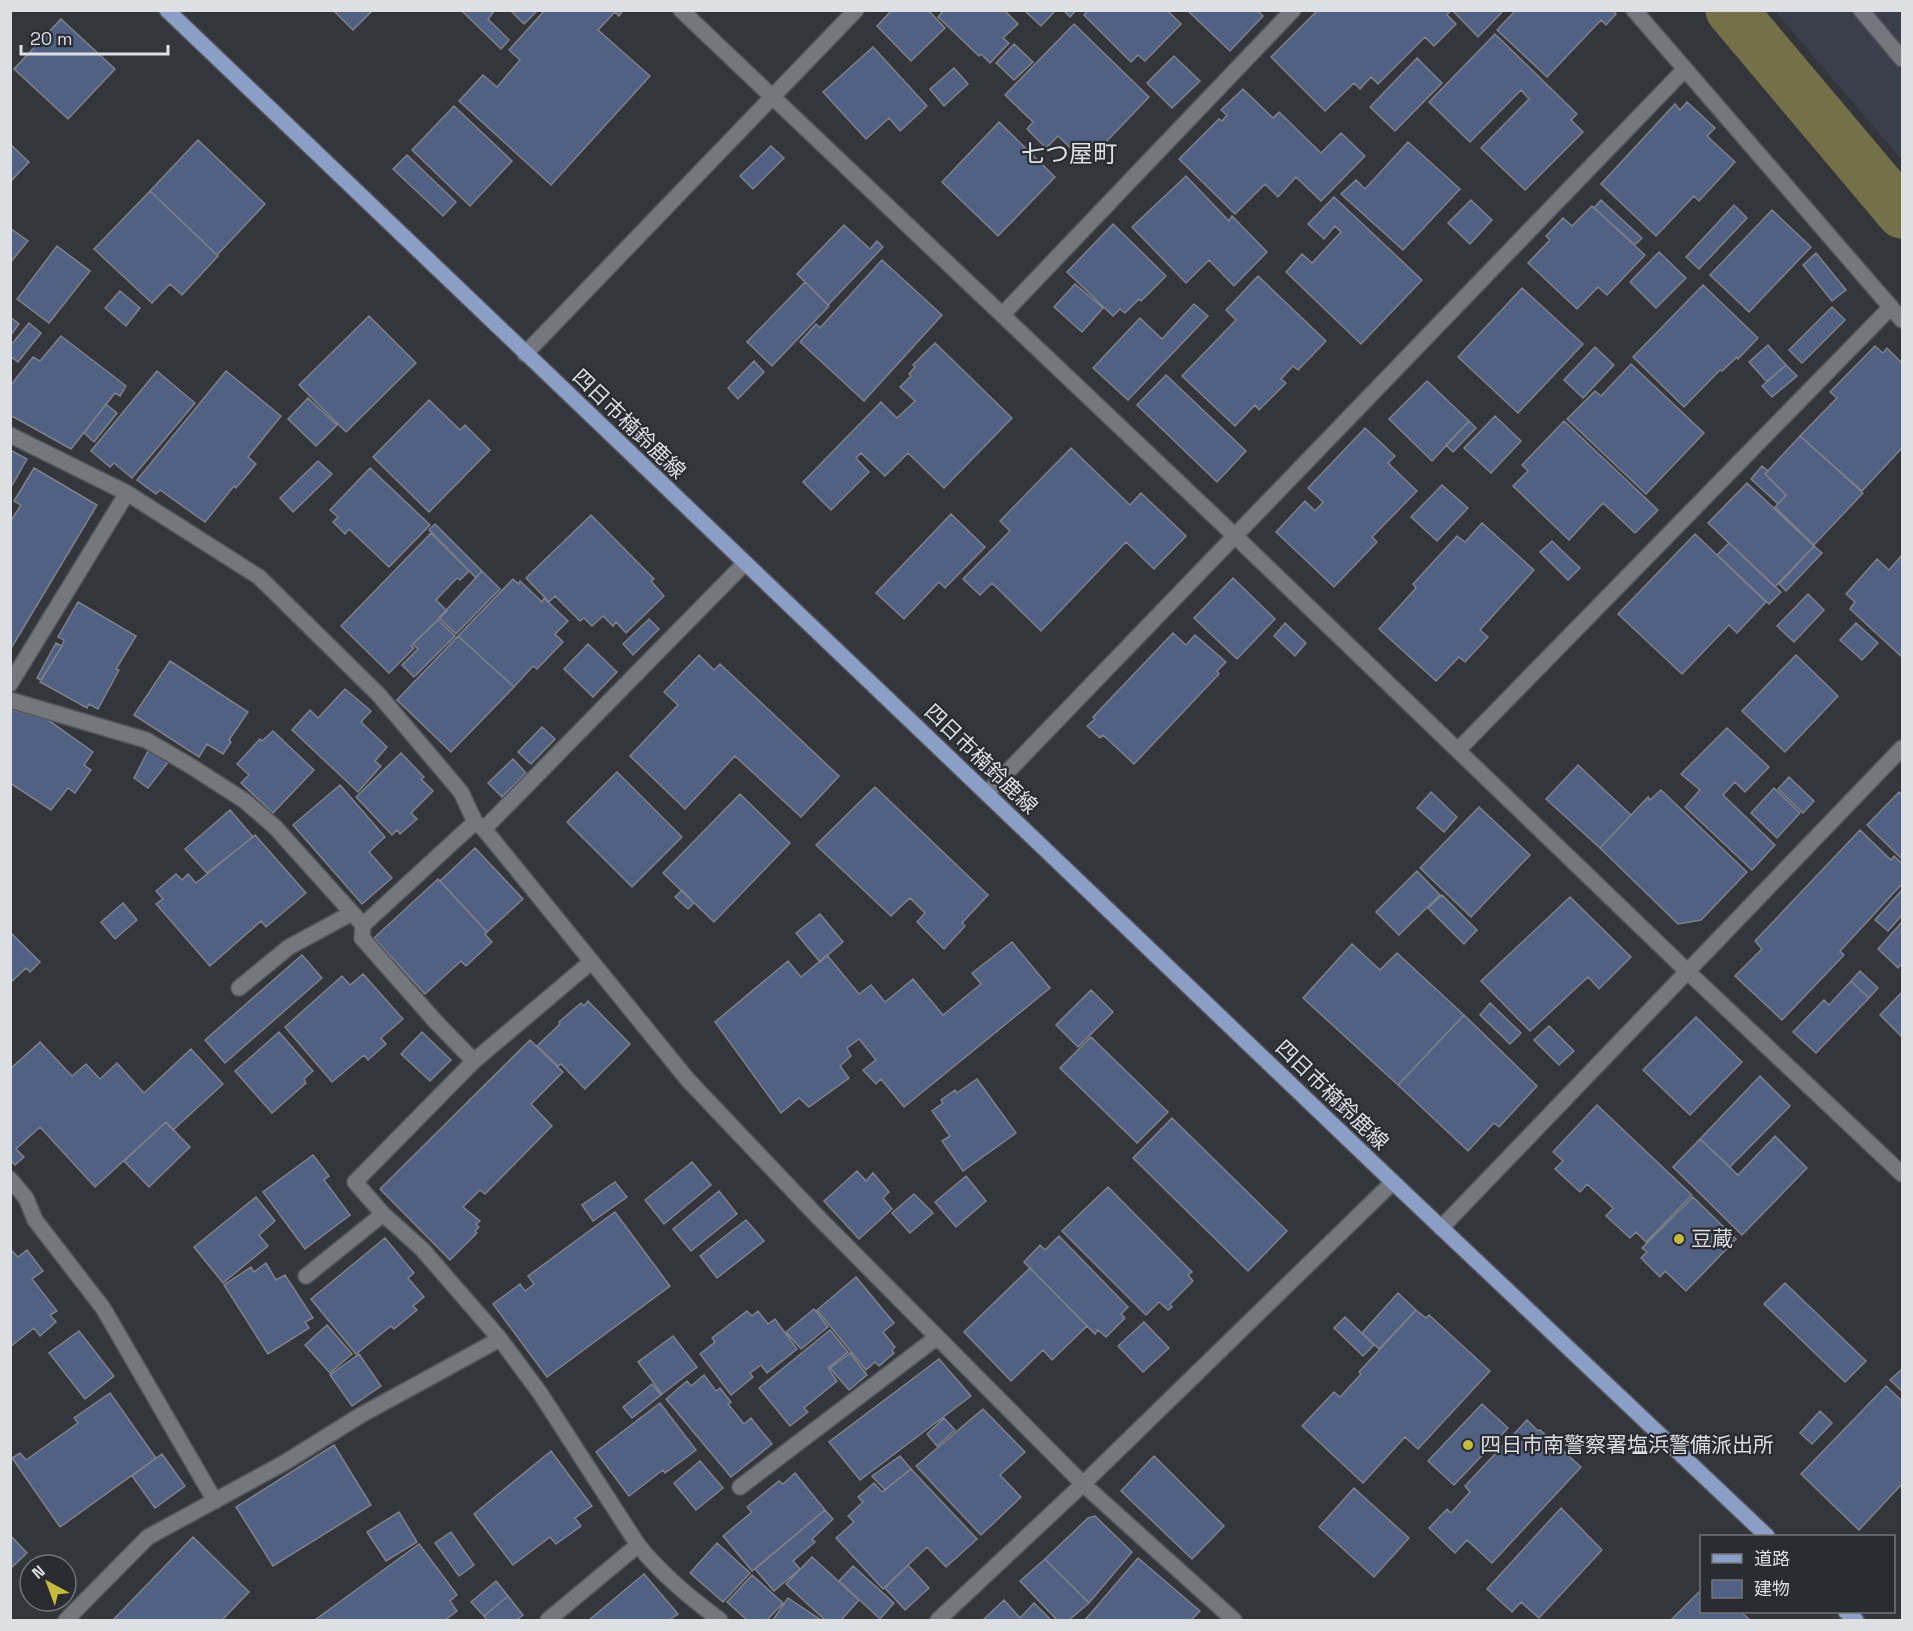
<svg xmlns="http://www.w3.org/2000/svg" width="1913" height="1631" font-family="'Space Grotesk','Noto Sans JP',sans-serif">
<style>
.built{fill:#3a404b}
.lines{fill:none;stroke-linecap:round;stroke-linejoin:round}
.canal{stroke:#747148;stroke-width:51}
.building{fill:#516184;stroke:#7e8288;stroke-width:1.5}
.service-casing{stroke:#515459;stroke-width:18}
.minor-casing{stroke:#515459;stroke-width:18}
.primary-casing{stroke:#515459;stroke-width:18}
.service{stroke:#74777e;stroke-width:15}
.minor{stroke:#74777e;stroke-width:15}
.primary{stroke:#8b9ec5;stroke-width:15}
.poi-dot{fill:#c7bb3c;stroke:#2a2c32;stroke-width:2}
.labels{text-anchor:middle;stroke-width:4.5;stroke-linejoin:round;paint-order:stroke}
.street-label{font-size:21px;fill:#dddfe3;stroke:#2a2c32}
.poi-label{font-size:21px;fill:#dddfe3;stroke:#2a2c32;text-anchor:start}
.quarter-label{font-size:24px;fill:#dddfe3;stroke:#2a2c32}
</style>
<rect width="100%" height="100%" fill="#34363c"/>
<path class="built" d="M1775,11H1902V160Z"/>
<g class="lines">
<path class="canal" d="M1731,10L1902,213"/>
</g>
<path class="building" d="M333,10H373L353,30Z
M461,10H495L488,19L509,40L501,49Z
M510,10H538L524,24Z
M545,10H623L619,16L615,12L598,30L650,76L551,185L459,101L483,75L497,87L520,60L509,50Z
M892,10H928L945,28L911,61L877,26Z
M944,10H1004L1018,24L1003,38L1009,43L990,63L981,54L979,56L938,17Z
M1024,10H1056L1041,26Z
M1063,10H1076L1070,17Z
M1088,10H1167L1181,24L1145,61L1138,55L1131,62L1084,15Z
M1187,10H1257L1263,16L1230,51Z
M1318,10H1451L1447,15L1456,24L1434,46L1425,37L1378,84L1371,77L1360,89L1354,83L1325,111L1271,57Z
M1452,10H1504L1478,37Z
M1516,10H1613L1616,14L1606,25L1601,20L1547,77L1497,30Z
M61,19L115,69L68,119L14,69Z
M1074,24L1149,97L1086,163L1058,136L1046,148L1027,129L1033,122L1005,95Z
M1495,34L1577,114L1571,120L1583,132L1525,190L1481,148L1529,99L1521,90L1470,142L1429,102Z
M1014,44L1033,62L1014,80L996,63Z
M873,47L927,106L900,131L889,118L866,139L823,92Z
M1174,56L1200,81L1172,108L1147,83Z
M1417,58L1442,83L1395,131L1370,107Z
M954,68L968,84L944,106L930,89Z
M1243,89L1273,118L1279,112L1321,153L1341,133L1365,156L1321,201L1296,177L1278,197L1265,184L1235,214L1179,159L1219,119L1222,121L1227,115L1221,110Z
M1687,102L1715,128L1707,136L1735,162L1699,201L1694,196L1656,236L1601,184L1675,104L1680,110Z
M454,106L512,161L470,206L412,150Z
M999,122L1055,177L998,236L942,182Z
M198,140L265,204L217,255L150,191Z
M1408,142L1460,189L1403,250L1341,194L1356,180L1365,189Z
M10,144L29,162L10,182Z
M771,146L784,158L753,189L740,176Z
M407,155L456,202L443,216L393,169Z
M1186,176L1229,221L1232,216L1267,252L1234,286L1209,260L1186,283L1132,227Z
M150,191L218,256L182,295L170,284L152,303L94,249Z
M1334,197L1422,280L1361,344L1286,272L1302,254L1312,263L1341,232L1335,226L1324,239L1308,224Z
M1471,200L1492,220L1470,244L1448,223Z
M1601,200L1642,238L1635,245L1594,208Z
M1734,205L1747,218L1699,269L1686,257Z
M1592,206L1645,255L1607,295L1598,287L1577,309L1528,263L1550,240L1546,236L1563,218L1572,226Z
M1772,210L1811,247L1749,312L1710,275Z
M1113,224L1166,276L1141,301L1139,299L1125,313L1120,309L1113,316L1067,272Z
M844,225L870,249L877,241L883,247L828,305L797,274Z
M10,228L28,241L10,263Z
M57,246L90,271L49,323L17,299Z
M1659,252L1686,278L1656,308L1630,282Z
M1816,253L1846,290L1832,301L1803,265Z
M882,260L942,315L864,401L800,342L816,324L820,328Z
M1258,276L1326,341L1298,370L1293,366L1281,379L1286,383L1259,410L1255,405L1235,426L1182,376L1236,320L1226,310Z
M805,282L829,306L772,366L747,342Z
M1075,284L1103,308L1082,332L1054,307Z
M1703,285L1758,338L1738,359L1737,357L1722,371L1720,370L1684,407L1633,357Z
M1522,288L1583,344L1518,413L1458,357Z
M120,291L140,308L126,326L105,308Z
M1194,304L1208,316L1128,400L1093,368L1140,318L1162,339Z
M1832,307L1845,320L1802,363L1789,350Z
M369,316L416,363L346,432L299,385Z
M10,317L19,324L10,336Z
M29,323L41,333L18,362L10,356V346Z
M61,336L126,386L120,396L115,393L71,449L10,415V386L33,357L40,361Z
M935,343L1012,418L944,488L908,453L885,476L861,453L856,458L869,472L831,510L803,482L881,402L897,418L915,401L900,387L911,376L909,374L915,367L913,365Z
M1768,345L1786,365L1767,382L1749,362Z
M1875,346L1883,353L1887,348L1902,363V448L1862,491L1800,436L1837,398L1830,392Z
M1595,347L1614,365L1583,398L1564,380Z
M754,361L764,372L738,399L728,388Z
M1631,364L1704,433L1646,494L1567,419L1595,391L1601,396Z
M1786,365L1797,376L1772,397L1762,386Z
M157,371L195,403L132,478L114,463L110,467L91,451Z
M226,371L281,416L248,457L256,464L236,488L234,486L205,522L160,490L156,494L137,480Z
M1166,375L1246,451L1217,482L1137,405Z
M1427,381L1469,421L1432,461L1389,419Z
M308,398L337,425L316,446L288,419Z
M429,400L460,430L465,425L490,450L429,512L373,457Z
M106,404L117,413L94,442L84,433Z
M1495,416L1521,441L1491,473L1464,448Z
M1469,421L1476,428L1453,452L1446,445Z
M1564,421L1658,510L1635,533L1603,503L1569,540L1513,486L1528,471L1522,465Z
M1365,428L1395,456L1388,463L1417,491L1372,537L1377,542L1334,587L1276,532L1305,501L1315,511L1323,502L1308,488Z
M1800,436L1863,493L1814,545L1775,507L1786,495L1765,474Z
M1071,448L1130,505L1141,493L1186,536L1154,569L1126,542L1041,631L992,583L980,595L963,579L1010,531L1000,521Z
M10,450L27,459L10,489Z
M318,461L332,474L293,512L280,498Z
M1762,466L1768,471L1765,474L1786,495L1778,504L1751,479Z
M34,468L97,505L10,650V522L21,505L14,501Z
M370,468L430,525L389,567L349,529L345,534L333,522L338,517L330,510Z
M1747,483L1814,546L1775,587L1708,523Z
M1442,485L1468,508L1437,541L1411,517Z
M951,514L985,547L945,588L939,582L904,619L876,593Z
M591,515L654,579L651,581L664,596L626,633L616,622L613,626L603,616L592,626L584,618L580,621L555,596L549,602L526,578Z
M1482,523L1534,570L1480,630L1488,637L1465,662L1459,657L1436,681L1379,629L1416,588L1413,584L1457,536L1465,542Z
M435,524L482,571L476,578L429,530Z
M431,533L469,571L460,580L457,578L436,600L447,611L411,646L414,648L389,673L341,626Z
M1695,534L1766,602L1737,633L1729,625L1682,674L1618,614Z
M1552,541L1580,568L1568,580L1540,552Z
M1729,543L1781,592L1769,604L1717,555Z
M1814,546L1822,553L1786,591L1779,584Z
M1902,555V657L1850,609L1855,602L1846,594L1877,559L1889,570Z
M482,571L500,589L456,634L439,618Z
M1233,578L1275,619L1237,659L1194,618Z
M513,579L519,584L520,581L542,602L544,598L568,621L555,634L563,642L537,669L533,666L514,687L458,636Z
M1808,594L1824,610L1794,642L1777,626Z
M78,602L136,636L116,669L119,670L98,709L89,704L87,708L40,682L62,646L64,640L58,637Z
M649,619L659,629L633,655L623,644Z
M438,620L455,636L414,677L402,665L418,649L413,644Z
M1285,623L1306,643L1295,656L1274,636Z
M1856,623L1878,643L1862,660L1840,640Z
M1173,633L1186,645L1195,635L1226,662L1217,671L1219,674L1134,764L1103,735L1100,738L1087,726L1095,719L1093,717Z
M458,636L514,687L451,752L397,700Z
M56,643L62,646L41,680L37,678Z
M588,644L617,672L593,697L564,669Z
M699,655L714,670L720,664L839,776L801,817L735,756L685,809L630,756L678,705L664,692Z
M1796,655L1838,696L1785,752L1742,711Z
M170,661L248,712L229,740L231,742L223,754L207,744L199,757L134,715Z
M345,689L371,711L361,722L387,747L375,761L381,766L358,792L292,730L310,710L318,718Z
M10,709L48,720L93,752L84,765L91,770L75,793L68,788L51,810L10,783Z
M542,727L555,739L531,764L518,752Z
M1727,728L1769,767L1745,792L1735,782L1723,795L1775,845L1752,870L1685,807L1700,790L1681,774Z
M273,731L314,770L273,813L241,783L249,775L237,764L260,739L262,741Z
M148,751L169,761L148,788L134,778Z
M401,753L424,777L421,779L433,791L411,813L417,819L400,834L397,830L392,835L356,797Z
M513,759L526,773L502,797L488,783Z
M1578,765L1631,815L1600,848L1546,799Z
M617,772L682,837L632,887L567,822Z
M1789,777L1814,801L1803,813L1778,789Z
M340,785L385,837L369,852L392,878L362,904L293,825Z
M875,787L988,895L962,923L965,926L944,949L917,922L925,913L910,898L891,916L816,845Z
M1774,788L1800,813L1777,838L1751,813Z
M1661,790L1747,872L1701,920L1678,924L1600,848L1648,797L1650,800Z
M1431,792L1457,817L1444,832L1417,808Z
M1899,792L1902,795V859L1867,825Z
M740,794L790,843L714,922L663,873Z
M1479,807L1530,855L1471,917L1420,868Z
M230,810L253,837L207,873L185,849Z
M1860,830L1891,860L1894,856L1902,863V884L1840,951L1844,955L1782,1020L1735,976L1762,949L1755,941Z
M255,835L306,893L266,927L261,921L210,966L156,904L163,899L156,891L176,874L182,880L188,874L196,883Z
M475,848L523,899L487,932L440,881Z
M1417,871L1440,895L1399,935L1376,912Z
M438,879L487,932L485,934L492,942L466,966L461,961L425,994L374,938Z
M682,890L694,903L688,909L675,897Z
M1902,890V915L1888,931L1875,920Z
M1442,895L1477,930L1464,944L1428,908Z
M1570,897L1631,957L1599,989L1588,977L1530,1031L1481,981Z
M123,903L137,920L115,939L101,922Z
M820,914L843,942L820,962L796,933Z
M1902,922V963L1898,968L1878,949Z
M10,932L40,962L30,972L26,968L10,983Z
M1012,942L1050,988L904,1107L881,1079L876,1084L863,1070L876,1060L859,1039L847,1048L851,1056L840,1066L849,1078L809,1107L799,1098L781,1113L715,1022L788,961L801,977L827,955L859,994L871,985L885,1002L913,979L943,1015L981,984L972,973Z
M1352,944L1380,970L1397,953L1464,1015L1398,1085L1303,998Z
M302,955L322,978L225,1063L205,1040Z
M1860,971L1878,988L1869,998L1851,981Z
M363,974L403,1019L381,1038L386,1044L368,1060L364,1055L332,1082L285,1027L342,976L350,985Z
M1851,981L1869,998L1816,1053L1793,1032L1824,1000L1829,1005Z
M1091,990L1113,1012L1078,1047L1056,1025Z
M1902,992V1037L1880,1015Z
M588,1001L630,1044L585,1089L561,1064L558,1066L537,1046L560,1024L559,1022L581,1003L584,1006Z
M1490,1003L1521,1033L1510,1044L1480,1015Z
M1464,1015L1537,1086L1499,1127L1494,1123L1468,1151L1398,1085Z
M1696,1017L1742,1062L1690,1115L1643,1070Z
M1549,1026L1574,1051L1559,1065L1534,1040Z
M279,1032L313,1071L304,1079L306,1083L272,1113L235,1071Z
M422,1032L451,1060L430,1081L401,1054Z
M1091,1037L1168,1112L1137,1143L1060,1068Z
M530,1040L563,1072L531,1104L552,1126L485,1194L480,1190L463,1207L480,1221L476,1224L479,1227L475,1231L477,1233L450,1260L380,1189Z
M40,1042L72,1076L86,1064L100,1079L117,1063L144,1093L191,1049L223,1084L173,1130L166,1122L95,1187L40,1127L16,1149L24,1157L15,1165L10,1159V1069Z
M1760,1076L1790,1106L1730,1167L1700,1139Z
M977,1079L1016,1133L963,1171L942,1141L950,1136L932,1111L943,1103L941,1100L955,1090L957,1093Z
M1597,1105L1692,1195L1646,1242L1636,1232L1630,1238L1606,1216L1613,1208L1587,1184L1580,1192L1555,1169L1563,1161L1553,1152Z
M1172,1118L1287,1231L1248,1271L1133,1158Z
M166,1122L190,1147L149,1187L124,1161Z
M1775,1136L1807,1168L1742,1235L1673,1167L1700,1139L1738,1175Z
M313,1155L329,1176L324,1180L350,1215L305,1249L263,1192Z
M692,1162L711,1185L664,1224L645,1200Z
M857,1171L866,1181L873,1173L889,1192L883,1198L892,1209L859,1239L824,1201Z
M966,1176L986,1201L956,1227L935,1202Z
M615,1182L627,1197L593,1221L582,1205Z
M1108,1187L1192,1272L1188,1275L1193,1281L1170,1304L1172,1307L1168,1310L1159,1302L1146,1315L1062,1231Z
M719,1191L737,1214L691,1251L673,1229Z
M914,1194L933,1213L910,1233L892,1213Z
M256,1197L275,1221L259,1235L268,1246L223,1283L194,1247Z
M1693,1197L1736,1239L1686,1291L1665,1271L1660,1277L1641,1258L1647,1252L1642,1248Z
M615,1212L670,1286L547,1377L493,1304L520,1284L525,1291L534,1284L528,1276Z
M746,1220L764,1241L717,1278L700,1256Z
M1059,1236L1128,1307L1121,1314L1125,1318L1106,1337L1098,1330L1095,1334L1024,1262L1040,1245L1045,1250Z
M385,1238L414,1273L408,1278L424,1297L413,1306L417,1310L394,1329L391,1326L356,1354L311,1299Z
M10,1249L18,1257L27,1250L43,1271L32,1279L57,1311L50,1315L56,1322L40,1336L34,1328L10,1347Z
M266,1263L276,1280L285,1275L313,1318L305,1322L309,1328L268,1354L224,1285L251,1267L254,1272Z
M1030,1268L1087,1326L1052,1360L1043,1350L1011,1381L964,1332Z
M856,1277L894,1323L883,1332L895,1347L892,1350L894,1353L879,1366L875,1362L866,1370L817,1310Z
M1785,1283L1866,1361L1845,1382L1764,1304Z
M1398,1293L1416,1310L1379,1349L1362,1333Z
M814,1309L828,1327L801,1349L786,1332Z
M1416,1310L1426,1318L1429,1315L1490,1371L1418,1449L1405,1437L1363,1483L1302,1426L1334,1392L1340,1397L1361,1374L1359,1372Z
M747,1311L752,1316L758,1311L768,1324L775,1319L797,1349L767,1373L761,1365L750,1373L753,1377L731,1395L700,1354L715,1342L712,1338Z
M1345,1317L1374,1345L1363,1356L1334,1328Z
M1144,1322L1169,1348L1143,1372L1118,1346Z
M327,1325L352,1354L330,1373L305,1345Z
M830,1330L848,1352L828,1368L837,1381L804,1408L808,1412L790,1426L759,1388Z
M79,1331L114,1376L85,1399L49,1353Z
M673,1336L697,1367L662,1394L638,1362Z
M850,1353L867,1375L849,1390L830,1368Z
M359,1354L381,1386L352,1406L330,1375Z
M939,1359L971,1396L860,1480L829,1442Z
M1901,1370L1902,1371V1391L1890,1380Z
M704,1375L716,1391L720,1388L731,1402L728,1404L744,1424L751,1418L772,1444L731,1477L666,1399L687,1381L691,1386Z
M652,1384L661,1395L632,1418L623,1407Z
M1886,1386L1902,1401V1484L1859,1530L1801,1474Z
M110,1393L156,1458L60,1527L12,1458L20,1453L26,1460L78,1423L74,1418Z
M660,1403L696,1450L665,1473L663,1470L629,1496L596,1452Z
M1482,1404L1508,1428L1454,1485L1428,1461Z
M983,1409L1025,1452L1000,1475L1021,1497L981,1535L916,1466Z
M1820,1411L1832,1423L1812,1444L1800,1433Z
M944,1418L955,1430L937,1446L927,1434Z
M1527,1420L1538,1431L1540,1430L1581,1467L1492,1563L1467,1540L1455,1553L1429,1528L1447,1509L1451,1513L1470,1492L1465,1486Z
M334,1445L371,1505L273,1566L236,1507Z
M551,1451L592,1506L575,1518L581,1526L556,1544L550,1537L513,1565L474,1514Z
M162,1454L185,1486L155,1508L132,1476Z
M900,1456L911,1469L885,1490L872,1476Z
M1154,1456L1224,1526L1192,1559L1121,1491Z
M700,1461L723,1488L696,1510L674,1483Z
M911,1469L977,1539L946,1567L927,1547L883,1589L836,1538L854,1522L848,1516L863,1502L858,1497L874,1483L882,1492Z
M795,1473L825,1510L752,1571L723,1536L752,1512L747,1507L779,1481L783,1484Z
M1354,1488L1409,1538L1374,1577L1319,1527Z
M1561,1508L1602,1550L1539,1618L1521,1602L1512,1612L1487,1589Z
M825,1510L833,1519L812,1539L815,1542L793,1561L800,1569L774,1591L755,1569Z
M399,1512L417,1542L386,1561L367,1532Z
M1095,1516L1132,1552L1089,1603L1045,1559L1088,1518Z
M451,1532L474,1565L459,1576L435,1543Z
M10,1535L27,1553L10,1569Z
M193,1537L249,1592L222,1620H113Z
M717,1543L750,1573L723,1602L690,1573Z
M419,1544L457,1595L450,1601L457,1611L445,1620H315Z
M812,1557L859,1600L841,1620H825L786,1584Z
M1138,1558L1200,1611L1191,1620H1085Z
M1045,1559L1089,1603L1069,1620H1057L1020,1581Z
M908,1565L929,1588L905,1610L885,1588Z
M853,1566L894,1603L880,1619L839,1581Z
M644,1574L678,1614L669,1620H589Z
M752,1575L783,1603L767,1620H747L727,1602Z
M496,1581L508,1596L484,1616L471,1602Z
M1702,1589V1612H1741L1750,1620H1671Z
M508,1596L523,1615L516,1620H487L484,1616Z
M788,1598L821,1620H773Z
M1004,1600L1020,1618L1034,1603L1051,1620H983Z"/>
<g class="lines">
<g class="service-casing">
<path id="service" d="M1861,10L1902,59
M10,700L146,740L189,765L245,801L275,827L363,925
M362,938L436,1022L474,1061
M239,988L289,947L352,913
M10,1179L26,1198L35,1220"/>
</g>
<g class="minor-casing">
<path id="minor" d="M681,10L1234,535L1688,972L1902,1174
M1634,10L1902,320
M1002,315L1293,10
M525,354L856,10
M10,435L127,493L259,577L379,695L461,792L475,822L484,829L688,1080L818,1217L1083,1484L1234,1620
M10,684L127,493
M1459,749L1891,307
M987,793L1684,70
M484,829L745,563
M362,938L363,925L475,822
M35,1220L103,1308L215,1501
M1441,1228L1902,748
M306,1276L383,1214
M500,1339L540,1393L638,1545C662,1575 690,1598 720,1620
M740,1487L936,1338
M66,1620L148,1537L284,1463L361,1415L500,1339L422,1249L383,1214L355,1182L474,1061L591,962
M548,1620L638,1545
M938,1620L1083,1484L1393,1182"/>
</g>
<g class="primary-casing">
<path id="primary" d="M167,10L1393,1182L1767,1536
M1846,1612L1856,1620"/>
</g>
<use href="#service" class="service"/>
<use href="#minor" class="minor"/>
<use href="#primary" class="primary"/>
</g>
<g class="poi-dot">
<circle cx="1679" cy="1239" r="6"/>
<circle cx="1468" cy="1445" r="6"/>
</g>
<g class="labels">
<g class="street-label">
<text transform="translate(629 424) rotate(44)" y="7">四日市楠鈴鹿線</text>
<text transform="translate(981 759) rotate(44)" y="7">四日市楠鈴鹿線</text>
<text transform="translate(1332 1095) rotate(44)" y="7">四日市楠鈴鹿線</text>
</g>
<g class="poi-label">
<text x="1691" y="1246">豆蔵</text>
<text x="1480" y="1452">四日市南警察署塩浜警備派出所</text>
</g>
<g class="quarter-label">
<text x="1069" y="162">七つ屋町</text>
</g>
</g>
<rect width="1913" height="1631" fill="none" stroke="#dddfe3" stroke-width="24"/>
<rect x="1700" y="1535" width="195" height="78" fill="#2a2c32" stroke="#727479" stroke-width="1.5"/>
<rect x="1712" y="1554" width="30" height="9" fill="#8b9ec5" stroke="#727479" stroke-width="1.5"/>
<text x="1754" y="1565" font-size="18" fill="#dddfe3">道路</text>
<rect x="1712" y="1580" width="30" height="18" fill="#516184" stroke="#727479" stroke-width="1.5"/>
<text x="1754" y="1595" font-size="18" fill="#dddfe3">建物</text>
<g transform="translate(48 1583) rotate(319)"><circle r="28" fill="#2a2c32" stroke="#727479" stroke-width="1.5"/>
<path d="M0-4.5L10 22L0 15L-10 22Z" fill="#c7bb3c"/>
<text y="-9" font-size="16" font-weight="bold" text-anchor="middle" fill="#dddfe3">N</text>
</g>
<path d="M21 45v9h147v-9" fill="none" stroke="#dddfe3" stroke-width="3"/>
<text x="30" y="45" font-size="18" fill="#dddfe3" stroke="#2a2c32" stroke-width="4.5" paint-order="stroke">20 m</text>
</svg>
